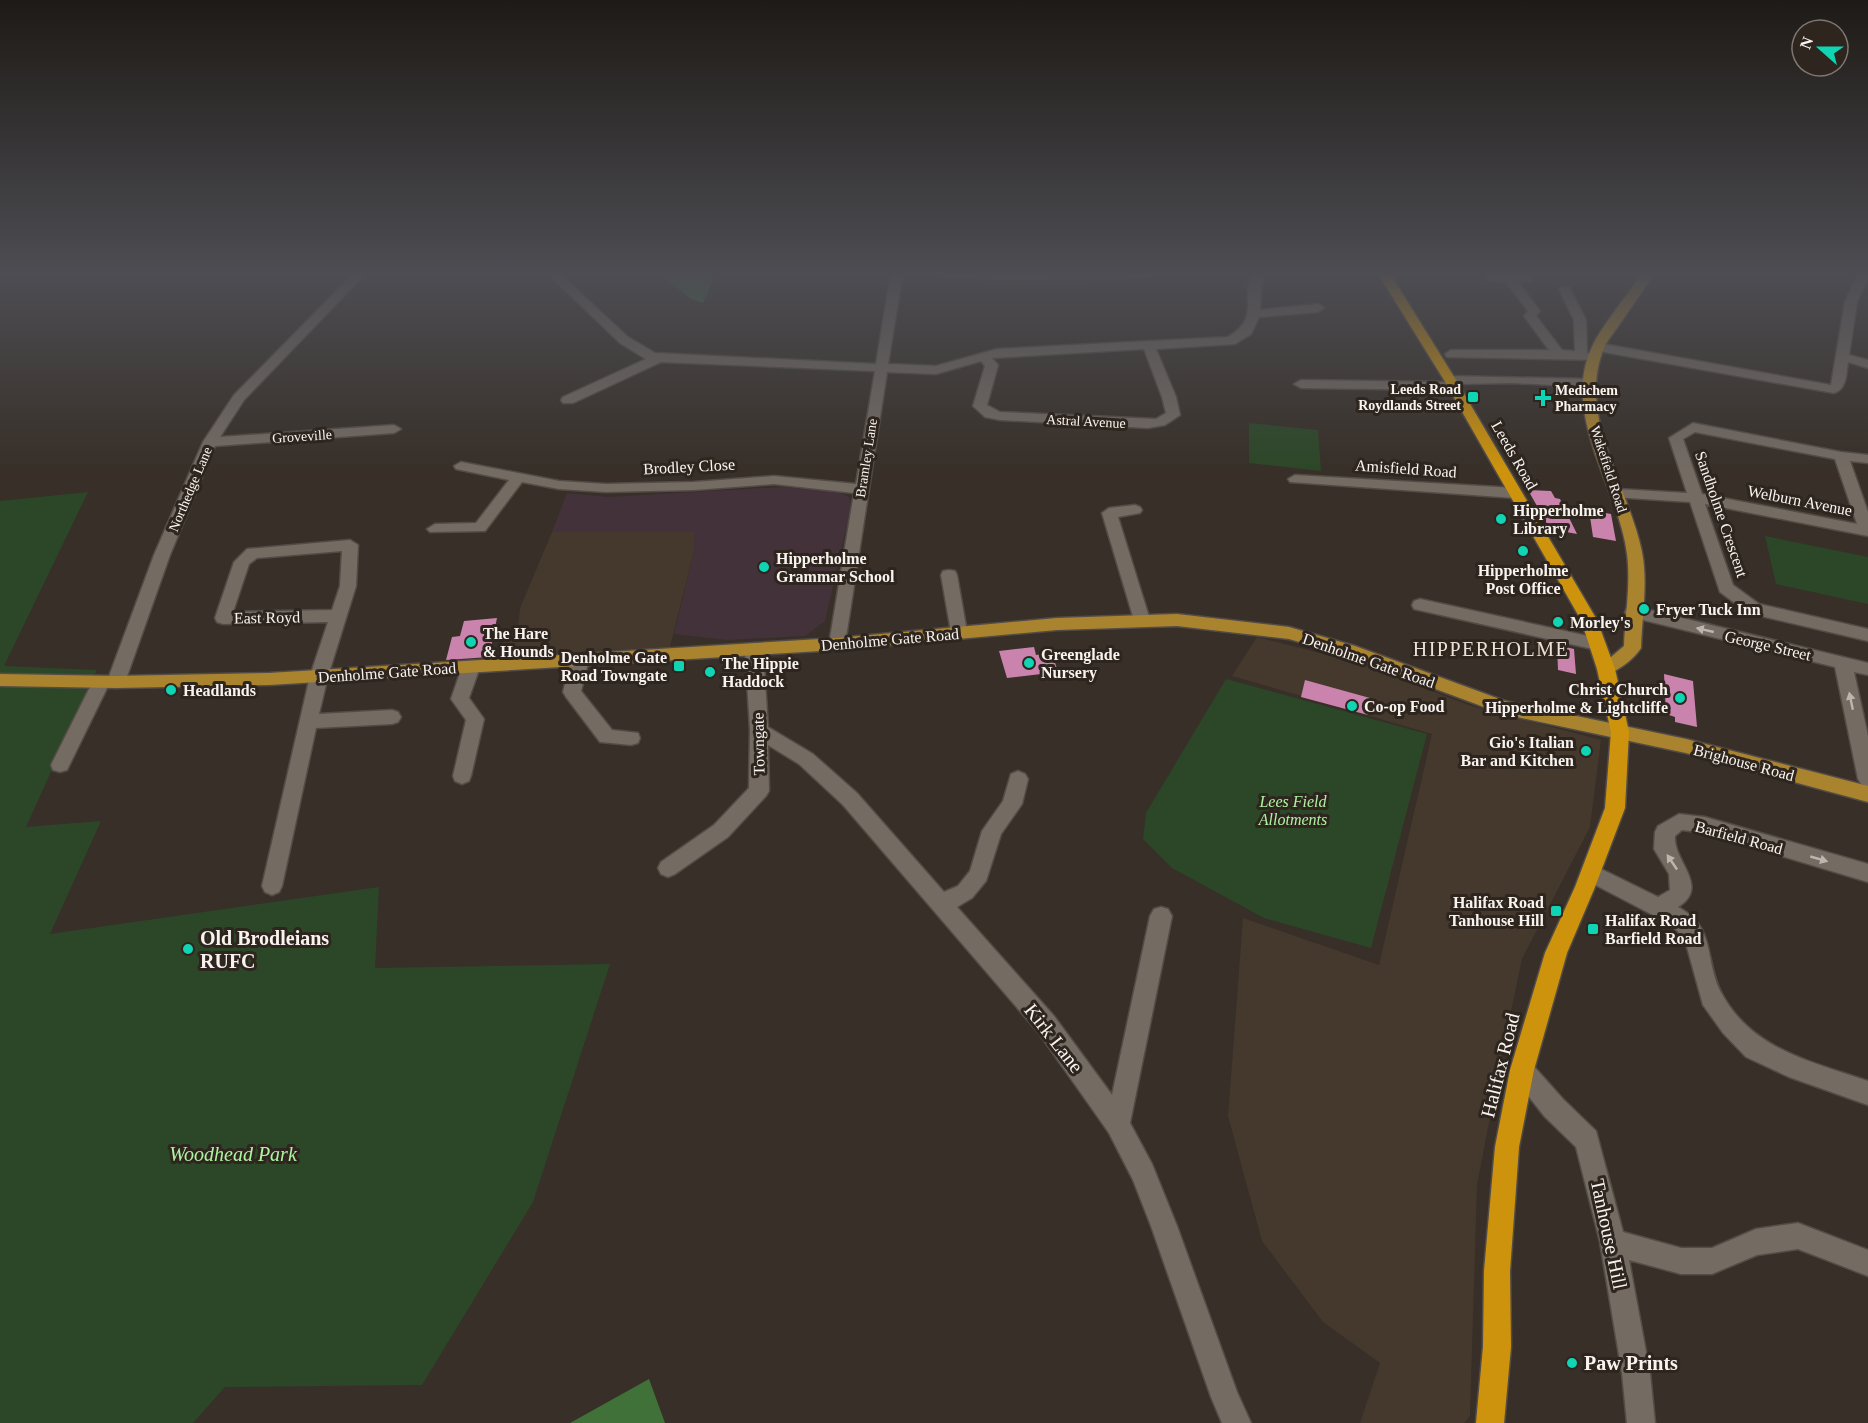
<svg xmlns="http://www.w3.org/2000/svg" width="1868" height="1423" font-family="'Times New Roman',serif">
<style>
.built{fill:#45382c}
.education{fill:#44323b}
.green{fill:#2c4727}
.forest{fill:#407138}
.building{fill:#ca83ad}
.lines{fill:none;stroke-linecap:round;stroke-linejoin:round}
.minor-casing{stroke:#534c46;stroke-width:3}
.major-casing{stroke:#534c46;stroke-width:3}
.highway-casing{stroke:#534c46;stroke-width:3}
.minor{fill:#746b63;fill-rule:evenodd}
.major{fill:#aa832f;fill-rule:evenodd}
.highway{fill:#ce930c;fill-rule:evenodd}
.oneway{fill:#bdb6b0}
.poi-dot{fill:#10d5b4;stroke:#2d251e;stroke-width:2}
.labels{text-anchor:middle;stroke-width:6;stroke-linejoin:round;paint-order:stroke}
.far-poi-label{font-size:14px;font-weight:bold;fill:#f9f3ef;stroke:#2d251e;text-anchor:end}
.far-street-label{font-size:14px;fill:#f9f3ef;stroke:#2d251e}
.street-label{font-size:16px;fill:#f9f3ef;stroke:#2d251e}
.poi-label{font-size:16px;font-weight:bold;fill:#f9f3ef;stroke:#2d251e;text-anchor:start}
.park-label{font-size:16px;font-style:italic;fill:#adf4a1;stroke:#2d251e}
.quarter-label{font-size:20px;letter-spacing:1.5px;fill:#ece1d8;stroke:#2d251e}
.near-poi-label{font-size:20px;font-weight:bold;fill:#f9f3ef;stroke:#2d251e;text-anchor:start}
.near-street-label{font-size:20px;fill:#f9f3ef;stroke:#2d251e}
.near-park-label{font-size:20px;font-style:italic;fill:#adf4a1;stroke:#2d251e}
</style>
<rect width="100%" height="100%" fill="#372f28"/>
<path class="built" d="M552,532H694V551L670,647L501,656L504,637L518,629L520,608Z
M1257,637L1359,663L1471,706L1601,740L1590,827L1522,959L1503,1050L1477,1185L1470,1416L1464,1423H1360L1380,1363L1323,1322L1262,1241L1228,1116L1243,918L1379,965L1432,734L1232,676Z"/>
<path class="education" d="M783,487L838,492L849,497L851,507L825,621L805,636L727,640L674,634L694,551V532H552L567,493L609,497Z"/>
<path class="green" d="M1249,423L1318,430L1321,471L1249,463Z
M88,492L4,666L97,670L26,827L101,821L50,934L379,887L375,968L610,964L533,1202L422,1385L225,1387L193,1423H0V501Z
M1765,536L1868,557V604L1776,584Z
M1226,679L1427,734L1371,948L1264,918L1172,868L1143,839L1146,813Z"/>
<path class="forest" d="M657,272H717L703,303L691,299Z
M649,1379L665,1423H570Z"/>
<path class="building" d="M1528,490L1551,491L1555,498L1560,499L1577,534L1550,529Z
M1589,510L1611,514L1616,541L1593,537Z
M497,618L489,657L446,660L452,637L460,636L464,621Z
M1557,645L1574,649L1576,674L1558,670Z
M1034,647L1036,655L1052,653L1058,672L1007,678L999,651Z
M1664,674L1693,681L1697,727L1675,722V717L1666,714Z
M1305,680L1370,698L1368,715L1301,697Z"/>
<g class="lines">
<g class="minor-casing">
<path id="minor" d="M355,272H367L244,400L220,437L394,425L401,429L394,433L215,446L170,555L125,682L122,687L116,688L109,684L67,770L60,772L53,770L51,765L95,677L101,676L108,679L154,555L203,442L234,395Z
M546,272H558L628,337L655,353L876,364L891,272H903L888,364L936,366L997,349L1228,337C1262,316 1239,299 1253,272H1265L1262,278L1260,310L1318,304L1324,308L1318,312L1259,317L1251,334L1235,344L1156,349L1176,397L1180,415L1165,425L1148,428L1000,420L985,417L973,406L985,366L981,361L936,374L887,372L845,644L843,648H831L829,644L854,493L774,484L694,490L606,492L559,489L522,482L485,531L430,532L427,529L435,524L476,523L509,480L456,469L454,466L461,462L559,481L606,484L694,482L774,476L856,484L875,371L661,362L573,403H563L561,400L563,397L646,359L620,343ZM1144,349L1162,397L1166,413L1156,419L1000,412L987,405L998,365L992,358Z
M925,272H1145L1150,275L1144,278L998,280L931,275Z
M1859,272H1868V278L1857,302L1849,355L1868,360V368L1848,362C1846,374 1847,389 1834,393L1598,351L1592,347L1598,343L1831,385L1845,302Z
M1491,276L1532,277V281L1518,282L1540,311L1536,316L1562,350L1575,351L1574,320L1559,289L1561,287H1569L1586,320L1587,353L1598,354L1600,357L1598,360L1447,357L1445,354L1451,350H1549L1524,316L1528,311L1506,282L1487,281V277Z
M1450,376L1590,379L1596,383L1590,387L1512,383L1458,384V389L1453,390L1301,388L1294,384L1301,380L1445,382V377Z
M1693,423L1841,452L1868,455V463L1850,461L1868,512V536L1705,504L1733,585L1759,604L1868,629V641L1748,613L1720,592L1690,502L1613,497L1611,494L1613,491L1618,489L1687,493L1669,438ZM1695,432L1835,459L1857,524L1702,494L1683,439Z
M1295,475L1515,488L1522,493L1515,498L1290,482L1288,479Z
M1135,505L1140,507L1142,510L1140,513L1118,517L1150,620L1148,624H1136L1134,620L1102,513L1109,508Z
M350,540L358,545L356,586L328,676L319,714L392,710L398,712L401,717L398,722L392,724L316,728L282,886L279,892L272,895L265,892L262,886L310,676L328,622L223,624L217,622L215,618L234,562L247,549ZM342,551L340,586L332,610L233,612L249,564L257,558Z
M949,570L955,571L957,575L967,632L965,636H953L951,632L941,575L943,571Z
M1420,599L1597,638L1603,640L1605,644L1603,648L1597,650L1414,609L1412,605L1414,601Z
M1633,606L1868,663V675L1854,672L1868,736V787L1861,784L1858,779L1835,667L1627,616L1625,612L1627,608Z
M754,643L760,645L763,649L768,727L813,754L857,793L944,892L958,886L970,871L982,831L1003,801L1011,774L1018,771L1025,774L1028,779L1022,804L1001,834L986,881L972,898L957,907L1054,1016L1112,1095L1150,916L1154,909L1161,907L1168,909L1172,916L1130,1123L1152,1164L1177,1226L1237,1392L1251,1423H1222L1211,1397L1151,1226L1133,1180L1109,1133L1038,1032L843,805L799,764L768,745L769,791L766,796L728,837L675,874L668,877L661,874L658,868L661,862L714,825L749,788L750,730L745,649L748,645Z
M580,653L586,655L589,659L581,691L612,730L638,733L640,738L638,743L631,745L600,742L566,697L563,692L571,659L574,655Z
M471,661L477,663L480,667L469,698L484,719L471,776L469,781L462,784L455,781L453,776L466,720L451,699L462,667L465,663Z
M1679,814L1705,817L1868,864V882L1705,833L1682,830L1675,836C1673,862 1711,886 1678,907C1717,927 1704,962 1722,994C1752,1050 1813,1062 1868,1081V1105L1789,1077L1746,1057L1723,1033L1703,1005L1685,940L1672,925L1584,879L1581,873L1584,867L1591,864L1658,897L1670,890L1669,874L1654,849L1655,832L1658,826Z
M1522,1058L1530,1062L1563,1099L1596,1131L1623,1232L1681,1248H1712L1756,1229L1798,1223L1868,1250V1276L1798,1249L1757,1255L1712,1274H1681L1629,1260L1650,1373L1655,1423H1627L1622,1373L1600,1242L1576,1147L1545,1117L1514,1078L1510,1070L1514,1062Z"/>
</g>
<g class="major-casing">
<path id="major" d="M1643,272H1655C1643,290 1631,308 1619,325C1614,333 1607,340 1604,348C1576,416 1629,487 1642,552C1648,582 1642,617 1641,648C1634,659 1613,677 1600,673L1597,669L1624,646C1625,616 1631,584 1627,554C1619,489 1560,414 1592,347C1602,325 1629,294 1643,272Z
M1177,614L1289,627L1355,646L1505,701L1686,739L1868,786V802L1686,753L1503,714L1344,655L1289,639L1177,626L1057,630L837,650L269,685L116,688L0,686V674L116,676L269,673L837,638L1057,618Z"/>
</g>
<g class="highway-casing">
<path id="highway" d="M1377,272H1389L1456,380L1597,620L1615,669L1629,732L1625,808L1595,887L1567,953L1534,1070L1519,1147L1510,1271L1511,1347L1504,1423H1476L1483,1347L1484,1271L1495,1147L1510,1070L1545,953L1575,887L1605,808L1611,732L1597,669L1581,620L1444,380Z"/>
</g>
<use href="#minor" class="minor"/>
<use href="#major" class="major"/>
<use href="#highway" class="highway"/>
</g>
<defs><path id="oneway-solid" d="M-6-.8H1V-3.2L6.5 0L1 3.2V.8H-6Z" transform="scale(1.5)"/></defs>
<g class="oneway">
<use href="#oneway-solid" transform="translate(1705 630) rotate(-167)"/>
<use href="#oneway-solid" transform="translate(1851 701) rotate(-102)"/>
<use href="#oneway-solid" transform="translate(1819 859) rotate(16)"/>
<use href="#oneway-solid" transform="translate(1672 862) rotate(-124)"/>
</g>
<linearGradient id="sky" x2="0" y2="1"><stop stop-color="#1e1a16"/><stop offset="0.58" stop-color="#4d4d53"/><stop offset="1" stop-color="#4d4d53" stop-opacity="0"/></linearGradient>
<rect width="1868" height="471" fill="url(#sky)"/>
<g class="poi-dot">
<rect x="1467" y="391" width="12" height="12" rx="3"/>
<path d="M1540 389h6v6h6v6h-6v6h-6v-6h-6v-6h6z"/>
<circle cx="1501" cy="519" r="6"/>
<circle cx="1523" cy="551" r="6"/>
<circle cx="764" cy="567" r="6"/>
<circle cx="1644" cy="609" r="6"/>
<circle cx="1558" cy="622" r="6"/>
<circle cx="471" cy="642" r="6"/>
<circle cx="1029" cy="663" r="6"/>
<rect x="673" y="660" width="12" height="12" rx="3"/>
<circle cx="710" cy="672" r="6"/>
<circle cx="171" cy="690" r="6"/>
<circle cx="1680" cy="698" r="6"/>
<circle cx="1352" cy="706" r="6"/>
<circle cx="1586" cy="751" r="6"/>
<rect x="1550" y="905" width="12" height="12" rx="3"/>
<rect x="1587" y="923" width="12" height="12" rx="3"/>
<circle cx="188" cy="949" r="6"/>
<circle cx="1572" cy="1363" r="6"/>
</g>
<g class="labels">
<g class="far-poi-label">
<text x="1461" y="394">Leeds Road<tspan x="1461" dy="16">Roydlands Street</tspan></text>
<text x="1555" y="395" text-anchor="start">Medichem<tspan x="1555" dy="16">Pharmacy</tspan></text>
</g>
<g class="far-street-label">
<text transform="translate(1086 421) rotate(3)" y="5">Astral Avenue</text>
<text transform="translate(302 436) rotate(-4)" y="5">Groveville</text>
<text transform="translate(866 458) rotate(-81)" y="5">Bramley Lane</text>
<text transform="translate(1609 469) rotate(72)" y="5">Wakefield Road</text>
<text transform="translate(190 489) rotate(-67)" y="5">Northedge Lane</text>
</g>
<g class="street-label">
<text transform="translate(1515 455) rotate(60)" y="6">Leeds Road</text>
<text transform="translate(689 466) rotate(-3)" y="6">Brodley Close</text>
<text transform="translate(1406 468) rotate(4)" y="6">Amisfield Road</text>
<text transform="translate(1800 500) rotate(11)" y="6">Welburn Avenue</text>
<text transform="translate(1722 514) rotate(71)" y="6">Sandholme Crescent</text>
<text transform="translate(267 617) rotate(-1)" y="6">East Royd</text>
<text transform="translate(890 639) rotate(-5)" y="6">Denholme Gate Road</text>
<text transform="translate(1768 645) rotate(13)" y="6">George Street</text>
<text transform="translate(1369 660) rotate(19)" y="6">Denholme Gate Road</text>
<text transform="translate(387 672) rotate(-4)" y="6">Denholme Gate Road</text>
<text transform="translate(758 744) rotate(-91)" y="6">Towngate</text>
<text transform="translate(1744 762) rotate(15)" y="6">Brighouse Road</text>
<text transform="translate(1739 837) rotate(15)" y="6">Barfield Road</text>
</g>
<g class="poi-label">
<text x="1513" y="516">Hipperholme<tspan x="1513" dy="18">Library</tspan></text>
<text x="776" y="564">Hipperholme<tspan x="776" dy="18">Grammar School</tspan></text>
<text x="1523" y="576" text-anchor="middle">Hipperholme<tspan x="1523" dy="18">Post Office</tspan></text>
<text x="1656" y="615">Fryer Tuck Inn</text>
<text x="1570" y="628">Morley's</text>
<text x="483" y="639">The Hare<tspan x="483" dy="18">&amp; Hounds</tspan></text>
<text x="1041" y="660">Greenglade<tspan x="1041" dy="18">Nursery</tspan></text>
<text x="667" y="663" text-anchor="end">Denholme Gate<tspan x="667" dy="18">Road Towngate</tspan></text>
<text x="722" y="669">The Hippie<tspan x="722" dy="18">Haddock</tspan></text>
<text x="1668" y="695" text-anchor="end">Christ Church<tspan x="1668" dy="18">Hipperholme &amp; Lightcliffe</tspan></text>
<text x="183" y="696">Headlands</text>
<text x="1364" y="712">Co-op Food</text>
<text x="1574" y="748" text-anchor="end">Gio's Italian<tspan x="1574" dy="18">Bar and Kitchen</tspan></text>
<text x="1544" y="908" text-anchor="end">Halifax Road<tspan x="1544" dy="18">Tanhouse Hill</tspan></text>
<text x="1605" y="926">Halifax Road<tspan x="1605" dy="18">Barfield Road</tspan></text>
</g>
<g class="park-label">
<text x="1293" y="807">Lees Field<tspan x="1293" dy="18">Allotments</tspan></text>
</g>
<g class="quarter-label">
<text x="1491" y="656">HIPPERHOLME</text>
</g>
<g class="near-poi-label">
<text x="200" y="945">Old Brodleians<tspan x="200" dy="23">RUFC</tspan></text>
<text x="1584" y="1370">Paw Prints</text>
</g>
<g class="near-street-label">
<text transform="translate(1054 1038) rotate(52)" y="7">Kirk Lane</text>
<text transform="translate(1500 1065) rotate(-76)" y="7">Halifax Road</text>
<text transform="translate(1609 1234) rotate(78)" y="7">Tanhouse Hill</text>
</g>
<g class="near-park-label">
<text x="233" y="1161">Woodhead Park</text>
</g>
</g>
<g transform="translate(1820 48) rotate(291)"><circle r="28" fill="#2d251e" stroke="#7f7772" stroke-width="1.5"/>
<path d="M0-4.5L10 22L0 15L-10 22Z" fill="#10d5b4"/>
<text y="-9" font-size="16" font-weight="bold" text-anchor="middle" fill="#f9f3ef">N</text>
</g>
</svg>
